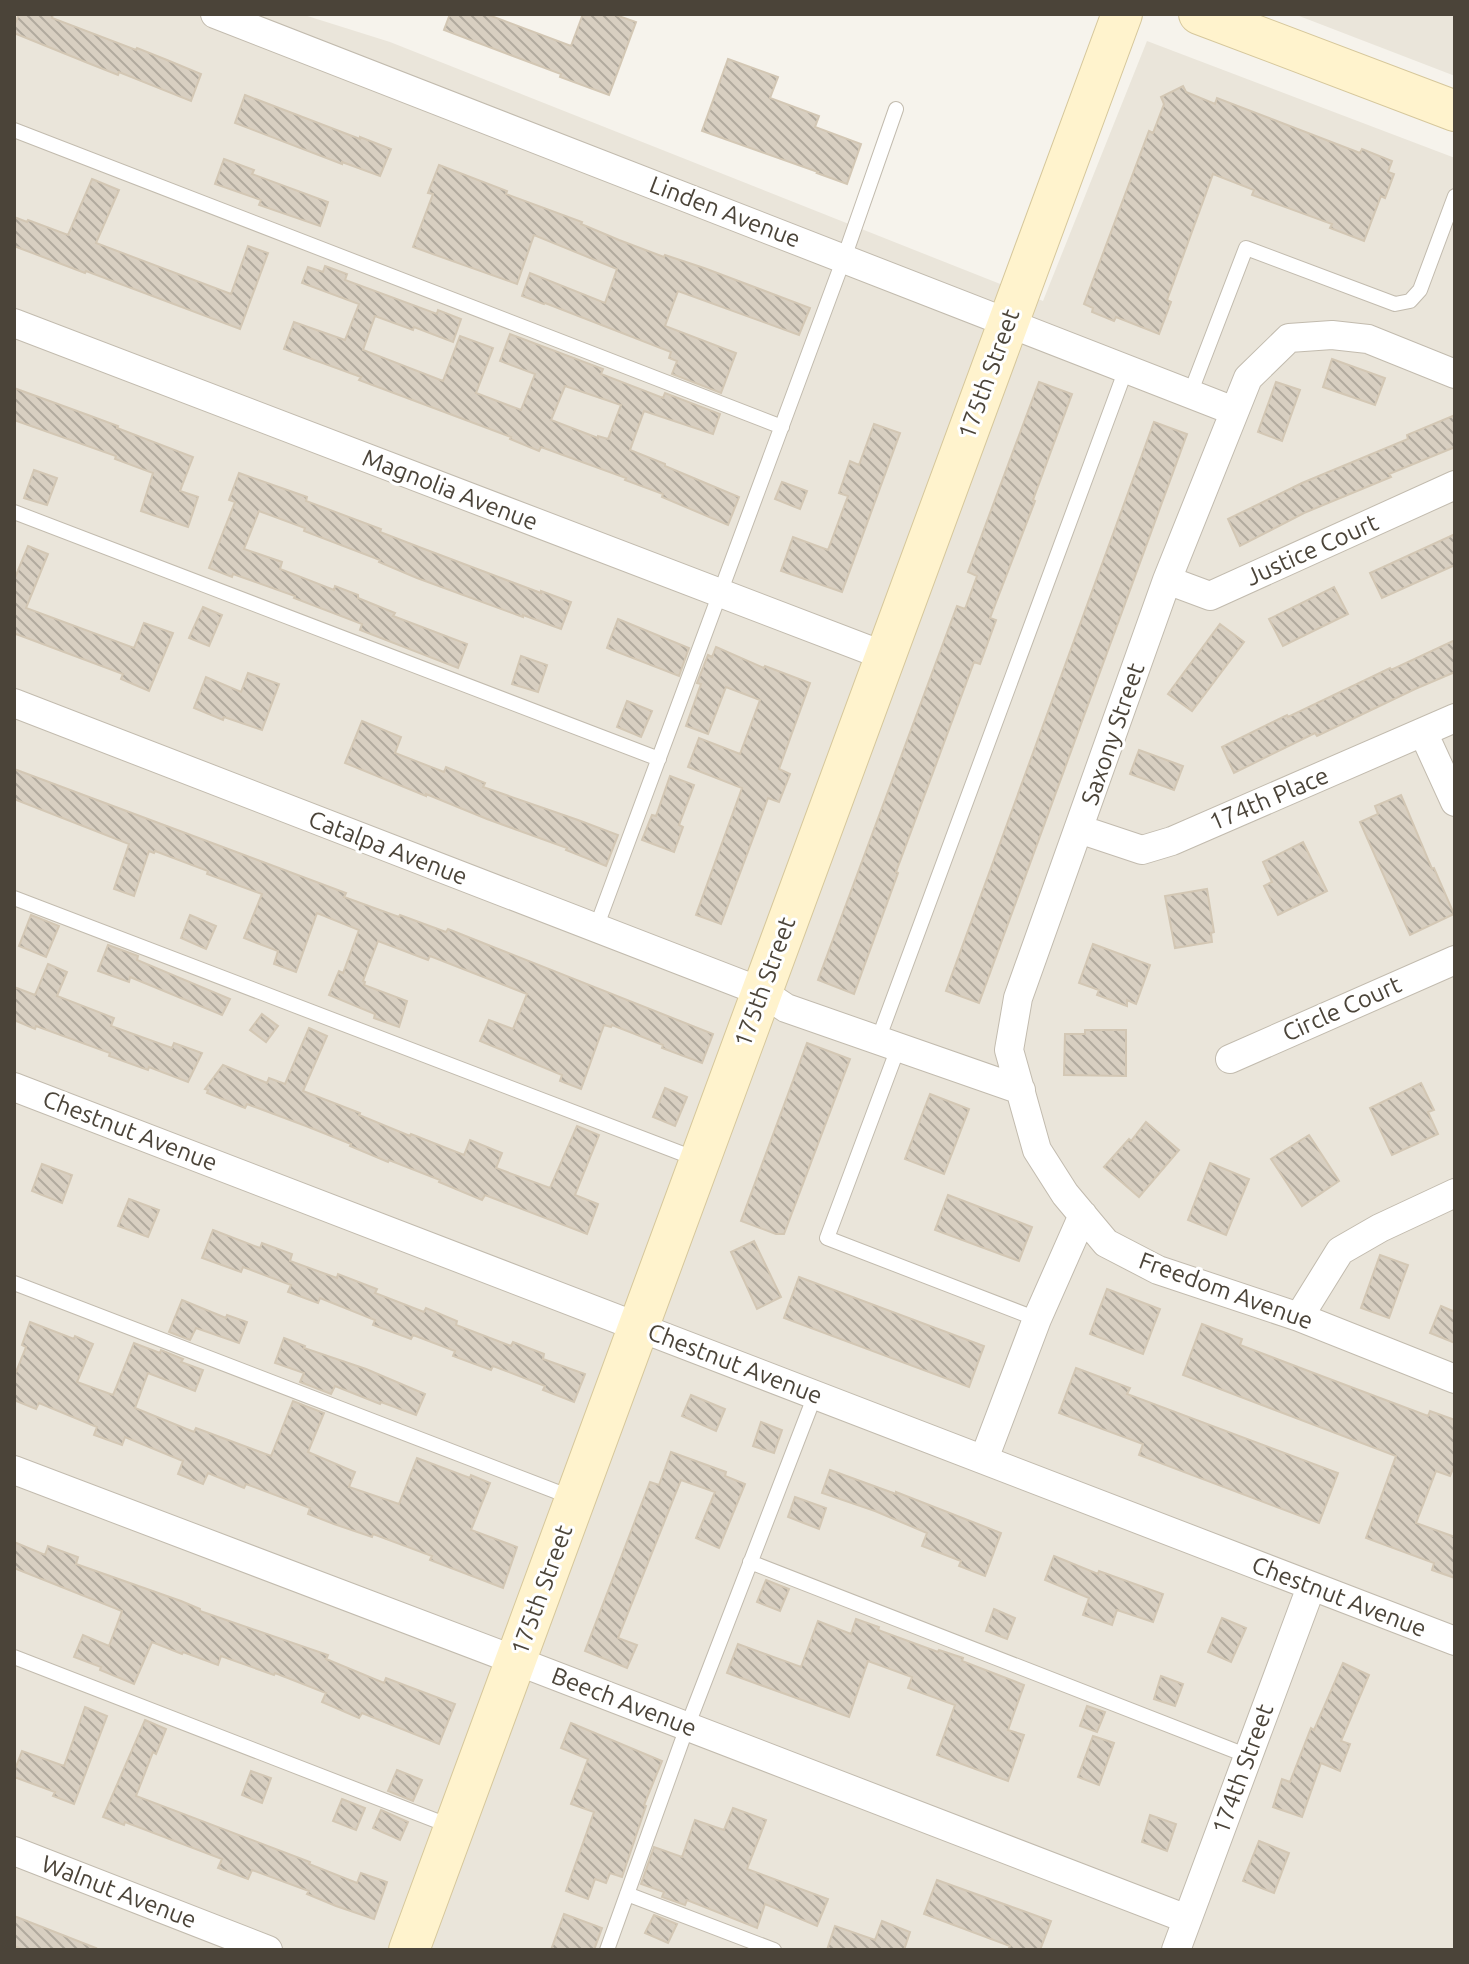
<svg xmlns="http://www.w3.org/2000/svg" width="1469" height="1964" font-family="Ubuntu,sans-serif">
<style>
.residential{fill:#eae5da}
.building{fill:url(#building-back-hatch);stroke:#d3c7b4;stroke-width:2;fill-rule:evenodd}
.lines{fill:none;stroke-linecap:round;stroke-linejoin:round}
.lane-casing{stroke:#c2bbae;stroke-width:16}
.street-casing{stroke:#c2bbae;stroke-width:30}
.secondary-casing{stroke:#d6c79b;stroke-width:42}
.lane{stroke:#fff;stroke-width:14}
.street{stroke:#fff;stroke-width:28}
.secondary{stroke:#fff3cd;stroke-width:40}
.labels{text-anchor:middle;stroke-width:6;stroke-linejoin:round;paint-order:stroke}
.street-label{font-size:24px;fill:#4b4439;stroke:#fff}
</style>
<defs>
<pattern id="building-back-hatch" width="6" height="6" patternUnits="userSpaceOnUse" patternTransform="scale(2)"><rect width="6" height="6" fill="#d8cfc1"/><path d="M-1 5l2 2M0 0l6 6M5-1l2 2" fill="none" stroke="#b1aa9e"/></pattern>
</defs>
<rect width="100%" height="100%" fill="#f6f3ec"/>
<path class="residential" d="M14,14H301L390,42L1043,301L1147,41L1455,158V1950H14Z
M1294,14H1455V76Z"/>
<path class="building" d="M19,14H53L52,18L136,50L137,48L167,60L201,74L191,101L119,72L118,75L88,63L14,33V26Z
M450,14H486L571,46L583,14H613L636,22L609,95L560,77L561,74L444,30Z
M728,59L778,77L770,98L819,116L815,127L861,144L847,184L817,173L818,172L702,131Z
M1183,86L1186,92L1215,104L1217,98L1360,153L1362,149L1392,161L1388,172L1394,174L1385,198L1381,196L1364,241L1330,228L1332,224L1252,195L1254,190L1213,174L1167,300L1171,302L1159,334L1116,317L1114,321L1092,312L1093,308L1084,304L1149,131L1153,133L1164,104L1161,97Z
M245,95L360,139V137L391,149L380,176L342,162V164L235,123Z
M224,159L254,170L252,174L328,202L320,226L259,205L261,200L215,184Z
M439,165L507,191L506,194L582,222L581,224L619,240L664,257L665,255L704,268L810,308L799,335L678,291L665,326L736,353L721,393L672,374L677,361L669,358L671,352L545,303L544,304L522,296L530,273L605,303L617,269L534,235L517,284L413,247L433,194L428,193Z
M92,179L119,190L96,243L231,294L248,246L268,253L240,329L86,271L85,273L14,246V217L27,222L28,220L68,235Z
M325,266L347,274L345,280L437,314L438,310L461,319L453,342L414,327L413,330L375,316L363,350L443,381L460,336L493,348L476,393L521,410L535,374L500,361L510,334L603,369L601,374L663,398L665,393L720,414L713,434L644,411L630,450L665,464V466L739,497L728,525L662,497L663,494L625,480L626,478L541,447L539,451L510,439L511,437L359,380L361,377L284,349L294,322L345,340L359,304L302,283L308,267L323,272ZM565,386L621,405L608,439L598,436V438L551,420Z
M1332,359L1385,378L1375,405L1323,387Z
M1039,382L1072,394L1033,500L1035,501L990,618L996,620L980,664L974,662L896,872L898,873L854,994L818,980L957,606L965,609L977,576L968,572Z
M1276,382L1300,390L1282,441L1258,432Z
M14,388L88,415L118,426L117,428L193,457L180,491L198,497L188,527L141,511L153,473L115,459L116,456L14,420Z
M1455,415V447L1389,474L1391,477L1304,513L1240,546L1228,519L1302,483L1408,439L1407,435Z
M1154,422L1187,434L979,1003L946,991Z
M874,424L900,433L842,592L781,571L793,537L828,550L848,496L839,493L850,461L859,465Z
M34,470L57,478L47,505L24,498Z
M239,473L307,497L306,501L381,529L380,532L419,547L541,593V591L571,602L561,629L523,615V617L417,578L379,562L380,560L304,531L305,528L259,511L244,549L282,562L280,569L334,590L335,586L358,595V598L395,613L393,616L467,644L458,668L360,630L362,624L294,598L295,596L233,574L232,577L209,568L235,502L229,500Z
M782,482L807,491L800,509L775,499Z
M1455,534V565L1382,598L1370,573Z
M28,546L48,554L26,608L134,648L144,623L173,633L149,691L121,679L123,674L16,634L14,636V580Z
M1334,587L1348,614L1283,646L1269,619Z
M203,607L222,615L209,646L189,638Z
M618,619L689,648L679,676L607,648Z
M1220,624L1244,642L1192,711L1168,694Z
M1455,640V672L1415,689L1317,736L1315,733L1234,773L1222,747L1287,715L1288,717L1390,668L1391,670Z
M716,647L764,668L765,666L810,683L779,769L790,774L779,802L768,798L721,924L696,915L742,788L688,767L699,738L740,754L760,700L726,687L708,734L686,726L701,684L697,683L708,655L712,657Z
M521,656L547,665L538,692L512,684Z
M248,673L279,684L262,730L224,717L223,720L194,708L206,677L241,692Z
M627,701L652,711L641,737L617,727Z
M362,721L401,737L395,753L444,772L446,767L485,783L483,787L578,820L618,835L606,866L566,850L567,848L487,819L426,794V796L345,763Z
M1139,750L1183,766L1174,790L1130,774Z
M14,769L346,893L344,897L399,917L400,915L446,932L448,929L713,1034L702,1063L662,1048L663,1045L612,1025L611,1027L604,1025L581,1089L560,1081L562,1075L480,1041L489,1020L513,1029L527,994L430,956L428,960L378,941L363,981L365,982L364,985L407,1001L399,1027L374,1018L375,1014L329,995L339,971L343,973L359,930L317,913L296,972L274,964L278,951L244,938L262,894L207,874L208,871L155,851L154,853L149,851L134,896L114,889L129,844L14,799Z
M670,776L694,785L679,825L683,827L674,852L642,840L652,815L656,816Z
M1401,795L1432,869L1434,868L1454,914L1410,935L1360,822L1378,814L1375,806Z
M1303,842L1327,891L1278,915L1264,886L1272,882L1263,862Z
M1207,889L1214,932L1211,933L1212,942L1175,948L1165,896Z
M31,915L59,926L46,957L19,946Z
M190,915L216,926L206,949L181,938Z
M1093,944L1150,965L1136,1004L1127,1000V1006L1097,995L1099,990L1079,983Z
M108,945L138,956L137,960L230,999L222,1015L130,977L129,982L98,971Z
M48,964L67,972L57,996L114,1018L111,1026L172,1048L174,1043L202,1053L188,1082L149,1067L148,1070L109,1056L110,1053L36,1026L35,1029L14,1020V987L35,995Z
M262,1014L278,1026L266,1042L250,1030Z
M309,1028L327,1036L303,1091L360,1113L359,1115L410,1136L411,1134L464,1155L470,1140L502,1153L496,1168L550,1188L577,1126L599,1135L575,1195L598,1204L587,1234L485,1195L482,1200L439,1182L440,1180L389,1160L388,1162L350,1146L351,1144L306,1126L247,1104L245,1108L207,1093L208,1090L205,1089L223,1065L267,1083L269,1078L285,1084Z
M1085,1030H1126V1076L1064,1075L1065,1034H1085Z
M807,1043L850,1059L784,1234H776L741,1221Z
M1421,1083L1434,1110L1428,1112L1438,1134L1392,1155L1370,1108Z
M665,1088L687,1097L675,1126L653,1117Z
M930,1094L969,1109L944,1174L905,1159Z
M1146,1122L1179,1150L1139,1197L1104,1167L1129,1139L1131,1141Z
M1309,1135L1339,1181L1302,1206L1271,1159Z
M1210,1163L1249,1179L1226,1235L1188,1220Z
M42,1164L72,1175L62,1203L32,1191Z
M948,1195L1032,1227L1019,1261L935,1230Z
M129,1199L159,1210L148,1237L118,1226Z
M213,1230L260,1248L262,1243L292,1254L290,1261L337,1278L338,1274L377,1289L375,1293L424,1312L426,1308L457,1321L456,1325L511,1346L513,1342L544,1354L543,1359L585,1374L574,1402L543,1390L545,1386L493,1366L491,1370L453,1356L455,1351L413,1335L411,1339L373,1325L375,1320L320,1298L318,1303L288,1292L291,1285L243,1267L241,1272L202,1258Z
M754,1241L781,1297L757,1309L731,1252Z
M1380,1255L1408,1265L1389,1318L1361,1308Z
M799,1277L984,1346L969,1387L784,1318Z
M1107,1289L1160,1309L1143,1354L1090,1334Z
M182,1300L226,1318L227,1315L247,1322L239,1343L196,1328L190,1340L169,1332Z
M1441,1306L1455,1312V1343L1430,1333Z
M30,1322L74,1339L75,1336L93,1344L77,1382L113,1395L134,1343L160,1353L161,1350L183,1359L181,1362L203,1370L195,1391L148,1373L135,1408L194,1432L196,1428L271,1456L293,1401L324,1413L308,1452L355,1472L349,1487L399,1504L417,1458L470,1478L471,1475L490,1483L471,1530L517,1547L503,1588L430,1560L432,1556L373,1534L372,1537L334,1524L308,1514L310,1508L246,1484L244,1488L208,1473L203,1484L178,1474L183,1461L125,1437L122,1445L94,1435L97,1427L39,1403L36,1409L14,1400V1377L26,1347L22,1345Z
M1202,1324L1242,1339L1240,1345L1319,1375L1428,1416L1430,1411L1455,1420V1464L1450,1476L1436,1471L1416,1523L1455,1537V1578L1432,1570L1434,1563L1366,1538L1396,1456L1183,1375Z
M284,1338L305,1346L304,1348L366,1369L425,1394L416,1415L381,1402L380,1404L335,1386L331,1394L300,1382L304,1373L275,1363Z
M1076,1368L1130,1388L1127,1394L1338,1473L1319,1523L1139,1455L1143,1444L1059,1413Z
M691,1395L725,1409L716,1431L682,1416Z
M761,1422L782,1430L774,1453L753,1446Z
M671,1452L726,1472L725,1476L745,1484L719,1548L696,1538L715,1492L681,1480L618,1638L637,1645L627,1668L585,1651L650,1482L659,1485Z
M830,1470L896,1494V1492L1001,1533L985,1576L959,1566L961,1561L922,1546L927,1533L875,1511L822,1493Z
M795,1497L826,1508L819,1529L788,1517Z
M14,1542L45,1555L48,1546L78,1557L76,1564L181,1601L200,1609V1611L328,1655L326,1659L384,1683L386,1678L455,1704L439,1744L362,1713L359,1718L322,1702L326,1693L275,1673L274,1675L221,1656L218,1665L183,1652L182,1654L152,1642L134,1684L100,1670L101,1667L74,1657L83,1635L109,1646L122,1611L14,1568Z
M1054,1556L1098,1574L1099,1571L1163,1594L1153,1622L1117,1610L1112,1625L1083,1615L1089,1598L1045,1580Z
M766,1580L789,1589L780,1611L757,1602Z
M994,1609L1015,1618L1007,1639L986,1631Z
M1222,1618L1246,1628L1231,1662L1208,1652Z
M856,1619L879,1627L878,1630L938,1652L939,1650L963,1658L962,1661L1024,1685L1008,1730L1024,1735L1008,1781L937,1755L955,1705L908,1688L912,1677L868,1661L849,1717L727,1673L738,1644L801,1667L818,1621L851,1634Z
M1343,1663L1369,1675L1341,1741L1350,1744L1340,1771L1321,1763L1302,1817L1273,1807L1282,1779L1290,1782L1311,1728L1314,1730Z
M1161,1676L1183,1684L1175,1706L1154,1699Z
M1087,1706L1105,1712L1097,1732L1080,1726Z
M85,1707L107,1716L74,1804L53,1796L55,1792L14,1777V1772L22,1751L64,1766Z
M145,1720L166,1729L156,1754L153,1752L136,1796L310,1862L309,1864L357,1883L361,1873L387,1882L374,1919L336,1906L307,1894L309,1891L252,1870L248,1879L218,1868L222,1859L125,1822L124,1825L103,1817Z
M571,1723L662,1761L644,1805L646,1806L622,1877L610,1873L606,1883L595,1879L588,1899L566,1891L594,1812L571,1804L588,1759L561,1748Z
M1093,1736L1114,1743L1099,1785L1078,1777Z
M397,1770L422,1780L413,1801L388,1791Z
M251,1771L271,1778L262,1803L242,1795Z
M342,1799L365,1808L356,1830L333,1821Z
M733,1808L766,1820L747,1869L828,1899L817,1926L765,1904L757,1928L687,1900L685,1905L662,1897L664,1892L641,1884L654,1847L682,1857L695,1820L724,1830Z
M381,1810L408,1822L400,1840L373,1828Z
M1150,1815L1176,1824L1167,1851L1142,1842Z
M1259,1841L1289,1853L1274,1893L1243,1881Z
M937,1880L1051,1921L1040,1950H1008L1010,1946L924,1914Z
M564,1914L602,1928L594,1950H551Z
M654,1915L677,1924L668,1943L645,1933Z
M14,1916L96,1948L95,1950H24L14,1946Z
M882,1921L910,1932L904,1950H827L835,1926L875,1940Z"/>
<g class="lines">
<g class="lane-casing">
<path id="lane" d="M14,130L782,427
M1190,394L1246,248L1395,304L1410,301L1420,290L1455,196
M14,512L659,759
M14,898L699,1160
M596,928L844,258L896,109
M878,1040L1126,369
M898,1048L827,1238L1037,1319
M14,1283L573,1498
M750,1562L1248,1756
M14,1657L450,1826
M627,1894L774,1950
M607,1950L687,1727L815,1395"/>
</g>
<g class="street-casing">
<path id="street" d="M215,14L1234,411
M14,323L885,656
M1455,374L1368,339L1332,335L1289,338L1248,378L1167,580L1018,998L1009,1050L1037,1150L1065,1194L1106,1243L1158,1270L1299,1317L1455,1379
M1167,580L1210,596L1455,485
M14,703L762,992L786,1008L1021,1090
M1423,732L1455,802
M1079,829L1142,850L1172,841L1455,718
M1230,1059L1455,960
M14,1087L1455,1641
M1299,1317L1340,1251L1380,1228L1455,1193
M984,1459L1037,1319L1083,1215
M14,1470L517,1661L1187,1919
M14,1851L268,1950
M1176,1950L1311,1587"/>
</g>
<g class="secondary-casing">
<path id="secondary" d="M1199,14L1455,111
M409,1950L1122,14"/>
</g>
<use href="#lane" class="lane"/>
<use href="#street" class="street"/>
<use href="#secondary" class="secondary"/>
</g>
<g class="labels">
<g class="street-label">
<text transform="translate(725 212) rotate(21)" y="8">Linden Avenue</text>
<text transform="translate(989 374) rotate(-70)" y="8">175th Street</text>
<text transform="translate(450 490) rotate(21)" y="8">Magnolia Avenue</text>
<text transform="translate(1312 550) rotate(-24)" y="8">Justice Court</text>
<text transform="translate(1113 734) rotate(-71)" y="8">Saxony Street</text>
<text transform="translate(1269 799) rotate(-23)" y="8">174th Place</text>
<text transform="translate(388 848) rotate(21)" y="8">Catalpa Avenue</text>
<text transform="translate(765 982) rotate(-70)" y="8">175th Street</text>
<text transform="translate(1342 1009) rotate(-24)" y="8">Circle Court</text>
<text transform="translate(130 1131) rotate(21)" y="8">Chestnut Avenue</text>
<text transform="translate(1226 1291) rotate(20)" y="8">Freedom Avenue</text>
<text transform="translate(735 1364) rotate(21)" y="8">Chestnut Avenue</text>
<text transform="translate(542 1590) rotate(-70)" y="8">175th Street</text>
<text transform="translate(1339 1597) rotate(21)" y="8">Chestnut Avenue</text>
<text transform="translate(624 1702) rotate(21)" y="8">Beech Avenue</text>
<text transform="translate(1243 1769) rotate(-70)" y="8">174th Street</text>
<text transform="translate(119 1892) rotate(21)" y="8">Walnut Avenue</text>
</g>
</g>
<rect width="1469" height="1964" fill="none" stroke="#4b4439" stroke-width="32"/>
</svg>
